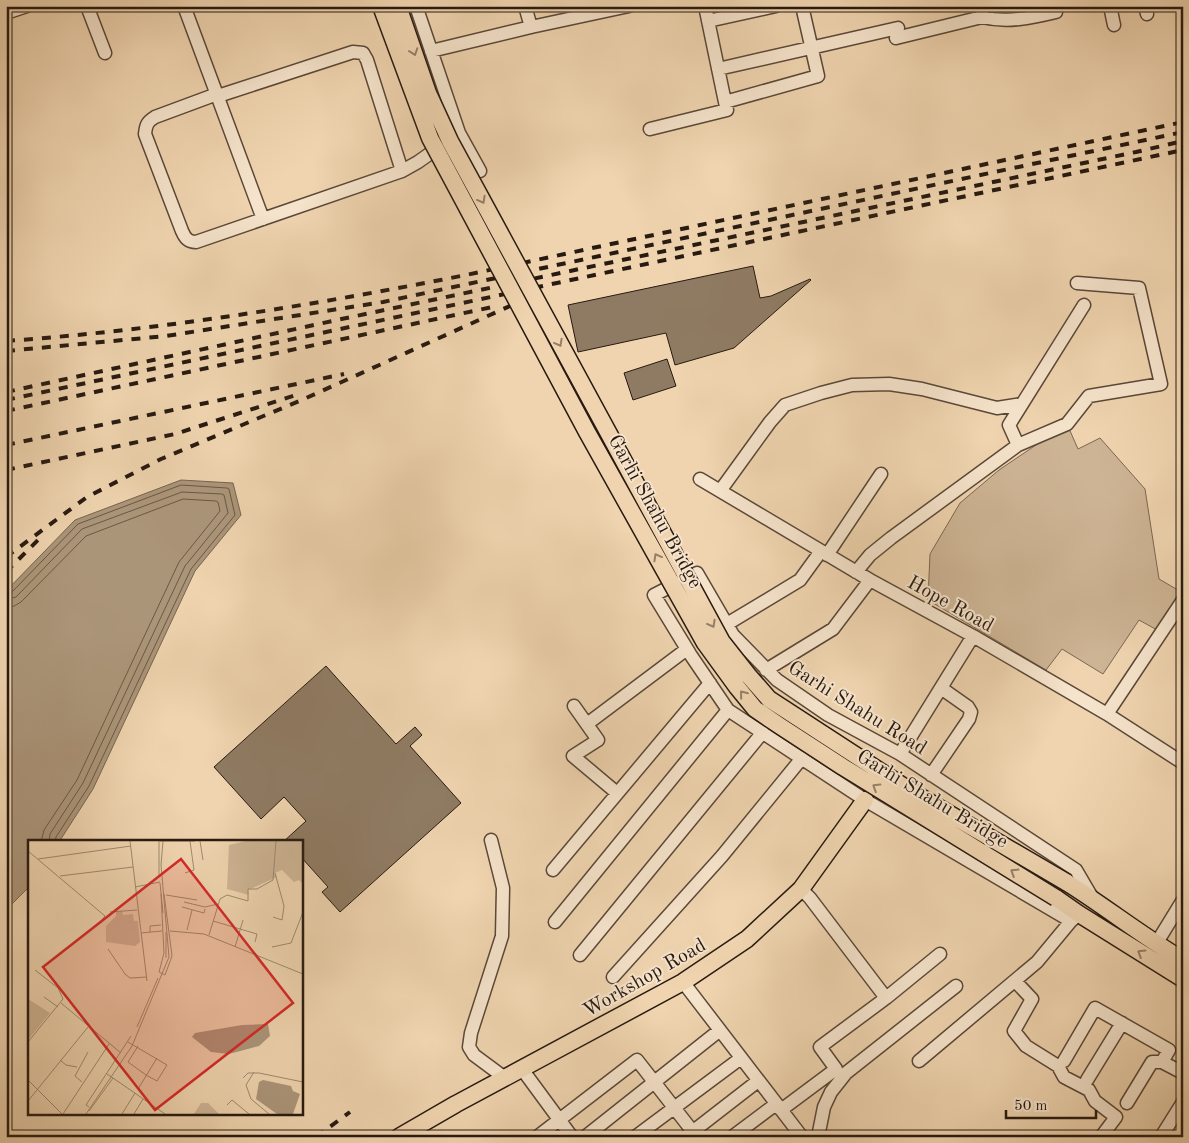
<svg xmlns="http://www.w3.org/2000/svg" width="1189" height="1143" font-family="'Old Standard TT',serif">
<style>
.green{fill:#cdb494;stroke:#7a6752}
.water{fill:#ab9579;stroke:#77644f}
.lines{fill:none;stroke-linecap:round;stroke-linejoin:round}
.shore{stroke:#6a5845;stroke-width:1}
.building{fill:#8f7b63;stroke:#281a11}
.minor-casing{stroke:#5a4838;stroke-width:15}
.major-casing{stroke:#281a11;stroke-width:19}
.minor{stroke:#f5e3cb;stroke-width:12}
.major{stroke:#efd4af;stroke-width:16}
.rail{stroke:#281a11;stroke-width:4;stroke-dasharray:9 9;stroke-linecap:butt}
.major-bridge-casing{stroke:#281a11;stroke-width:19;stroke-linecap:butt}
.major-bridge{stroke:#efd4af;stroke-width:16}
.oneway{stroke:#958068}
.labels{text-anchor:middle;stroke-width:4;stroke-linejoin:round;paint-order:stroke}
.street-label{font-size:20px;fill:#281a11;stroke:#f5e3cb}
.inset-road{fill:none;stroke:#9f8a70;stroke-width:1}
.view{fill:#d62828;fill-opacity:0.15;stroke:#d62828;stroke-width:2.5}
.inset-edge{fill:none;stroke:#281a11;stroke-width:2.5}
</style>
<rect width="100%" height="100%" fill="#efd4af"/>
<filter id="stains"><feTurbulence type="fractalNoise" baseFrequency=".004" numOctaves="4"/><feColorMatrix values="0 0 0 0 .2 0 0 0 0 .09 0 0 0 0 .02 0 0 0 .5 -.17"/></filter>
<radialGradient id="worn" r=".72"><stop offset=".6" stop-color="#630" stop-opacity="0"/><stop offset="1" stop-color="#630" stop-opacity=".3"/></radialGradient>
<path class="green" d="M1067,424L1078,449L1100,438L1145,489L1159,579L1183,593L1159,631L1139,620L1103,674L1062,649L1046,670L928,600L930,554L960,503L999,470Z"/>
<path class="water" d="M181,480L233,483L241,515L195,571L93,789L59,842H29V887L6,910V591L75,520Z"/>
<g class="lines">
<path class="shore" d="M6,594L12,592L78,524L181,485L227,488L229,489L235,515L191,569L89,786L56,837L55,842
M6,600L16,597L82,529L182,492L222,494L224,495L228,513L185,566L83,783L50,834L49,842
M6,608L14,606L21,602L86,536L183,499L216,501L218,502L220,511L179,562L77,780L44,830L41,842"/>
</g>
<path class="building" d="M753,266L760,298L771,296L810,279L811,280L734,348L675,365L666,333L578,352L568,305Z
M667,359L676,386L633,400L624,373Z
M326,666L396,744L415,727L422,735L410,746L461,803L340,912L322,892L328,887L301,857V842H283L306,821L284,797L261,819L214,767Z"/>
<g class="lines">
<g class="minor-casing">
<path id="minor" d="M87,6L105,53
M184,6L263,219
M416,6L459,133L480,171
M525,6L531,27
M705,6L725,102L818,76L802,6
M1110,6L1114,25
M1145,6L1147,14
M6,13L27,6
M982,17C1007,23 1031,18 1056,12
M708,21L776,6
M896,38L982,17V6
M431,51L531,27L629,6
M718,69L898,28
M217,94L155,117C147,122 146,125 145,134L182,231C185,238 188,242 196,242L402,171L418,162L459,133
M218,96L353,52L363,53L367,60L402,171
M650,129L727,110L725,102
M1018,445L1067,424L1089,396L1161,384L1139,288L1077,283
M700,479L870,580L973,636L1107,714L1183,763
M720,491L770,422L785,405L821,393L852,385L889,384L922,389L997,408L1022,404
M827,555L881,474
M856,572L870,555L891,538L1018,445L1009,425L1084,305
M727,624L800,580L821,551
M766,670L833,629L870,580
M574,706L598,740L573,756L617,793
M1107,714L1183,600
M587,724L687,649
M900,754L973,636
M931,775L969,719L971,712L968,707L941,688
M491,840L503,888L502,936L471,1033L469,1047L474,1055L505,1078
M553,870L710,683
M801,889L810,898L886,998
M1079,914L1071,921L865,800L728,710L690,654L654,595L697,573L733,635L777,680L828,715L900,754L1076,870L1093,899
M555,922L728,710
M1156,944L1183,900
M580,955L763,732
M613,977L722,856L802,758
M1015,981L1032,999L1014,1031L1026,1046L1058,1066L1064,1077L1089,1090L1095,1101L1116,1117L1101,1137
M683,982L802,1137
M919,1061L1037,962L1071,921
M1064,1061L1095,1008L1169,1050L1162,1062L1183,1073
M522,1069L572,1137
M1087,1080L1122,1023
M1127,1103L1152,1062H1162
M781,1110L836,1069L820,1047L886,998L940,954
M687,1136L758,1081
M537,1137L637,1060L697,1137
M585,1137L720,1030
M635,1137L741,1058
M732,1137L776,1104
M818,1137L824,1107L831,1092L846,1073L956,986
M1161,1137L1183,1102"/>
</g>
<g class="major-casing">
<path id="major" d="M1066,882C1106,907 1142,936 1183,960
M1056,898L1079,914L1183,979
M399,1137L456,1104L683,982L747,939L801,889L865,800"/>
</g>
<use href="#minor" class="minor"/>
<use href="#major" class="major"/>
<path class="rail" d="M6,341C161,330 314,305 466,275L1183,122
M6,351L166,336L383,302L1183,132
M6,392L337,320L1136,152L1183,141
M6,400L1183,150
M6,411L497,306
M6,445L344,374
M6,470L175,434L296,395
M6,557L87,497L161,459L304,399L521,301
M6,572L40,538
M316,1137L350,1112"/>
<g class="major-bridge-casing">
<path id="major-bridge" d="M381,6L430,138L587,432L705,643L737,687L755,709L780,726L843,767L1056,898
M398,6L428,93L450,141L722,642L748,675L769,699L912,792L1066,882"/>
</g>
<use href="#major-bridge" class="major-bridge"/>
</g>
<defs><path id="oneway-chevron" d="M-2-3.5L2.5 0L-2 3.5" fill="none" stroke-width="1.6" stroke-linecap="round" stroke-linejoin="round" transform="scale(1.25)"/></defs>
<g class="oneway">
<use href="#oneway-chevron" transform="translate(414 52) rotate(71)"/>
<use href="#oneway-chevron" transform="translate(482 200) rotate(61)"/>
<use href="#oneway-chevron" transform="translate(559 343) rotate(61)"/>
<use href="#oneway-chevron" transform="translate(657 557) rotate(-119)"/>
<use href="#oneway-chevron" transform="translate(712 624) rotate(61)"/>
<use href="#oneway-chevron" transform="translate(743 694) rotate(-129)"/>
<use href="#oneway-chevron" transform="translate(876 787) rotate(-148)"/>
<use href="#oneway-chevron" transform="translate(1014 872) rotate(-148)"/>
<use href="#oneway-chevron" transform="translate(1141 953) rotate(-148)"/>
</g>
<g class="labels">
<g class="street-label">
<text transform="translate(656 511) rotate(61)" y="7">Garhi Shahu Bridge</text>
<text transform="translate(951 603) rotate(29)" y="7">Hope Road</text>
<text transform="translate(858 707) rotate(32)" y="7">Garhi Shahu Road</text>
<text transform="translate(933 798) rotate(31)" y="7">Garhi Shahu Bridge</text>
<text transform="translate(644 977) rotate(-30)" y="7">Workshop Road</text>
</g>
</g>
<g transform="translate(28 840)">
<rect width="275" height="275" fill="#efd4af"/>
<path d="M218,1H275V44L271,40L266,42L254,30L247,33L249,37L220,50L221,55L199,49L201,5ZM94,71L95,75L105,74L106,81H110L112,102L107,106L78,102V86L88,76V72ZM0,159L22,173L0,200ZM173,263H180L191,274H166Z" fill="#cdb494"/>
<path d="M240,184L242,196L231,206L201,214L183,212L164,197L167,193L214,185ZM235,240L263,246L265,251L272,254L265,274H249L228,259L231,242Z" fill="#ab9579"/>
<path class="inset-road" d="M102,1L119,141M131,1V36M132,1H167M172,1L175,20M0,11L77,76L73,81M10,19L103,6M157,33L166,30L162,1M32,36L105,27M132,43L135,73M107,47L132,42M133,54L136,113L131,132L137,135L144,116L136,54M138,55L169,60M156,62L177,67L190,64M154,67L176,73L177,69M82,72L109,70M245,77L254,80L256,66L247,33M185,81L229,94L227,102M159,90L164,70M142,91L176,94L275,134M122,92V86L133,85M138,92V118M113,93L134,91M181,95L192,59L199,55L220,61V49H229L245,40L248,1M207,107L215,80M244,107L263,103L275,72M80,109L97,134L102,138L119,137M16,157L30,167M33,163L93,213M109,187L130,138M0,202L35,159L30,148L7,130M100,202L139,225L129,241L118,235M110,206L100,222L118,235M32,220L38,225L49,227M226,232L218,245L223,259L241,274M85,238L137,274M215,238L220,233H231L275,242M0,240L34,274M54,242L47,236L60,212M110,249L129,218M0,261L60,187M199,265L204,260L221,274M61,267L58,265L103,196M61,271L85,238L79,234M35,274L81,204M58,274L104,206L141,117L133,25L135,1M94,274L107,253M106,274L115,259"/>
<path class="view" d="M153,19L265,163L127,270L15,127Z"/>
<rect width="275" height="275" class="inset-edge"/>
</g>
<rect width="1189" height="1143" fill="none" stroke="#efd4af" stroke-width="25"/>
<rect x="8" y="8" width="1174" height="1128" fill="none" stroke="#281a11" stroke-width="2.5"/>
<rect x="12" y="12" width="1164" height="1118" fill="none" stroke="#281a11"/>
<path d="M1006 1110v8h90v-8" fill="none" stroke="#281a11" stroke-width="2.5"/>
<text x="1014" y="1110" font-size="15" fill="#281a11" stroke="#f5e3cb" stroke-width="4" paint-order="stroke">50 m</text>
<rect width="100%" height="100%" filter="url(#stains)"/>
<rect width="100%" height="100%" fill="url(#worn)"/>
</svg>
